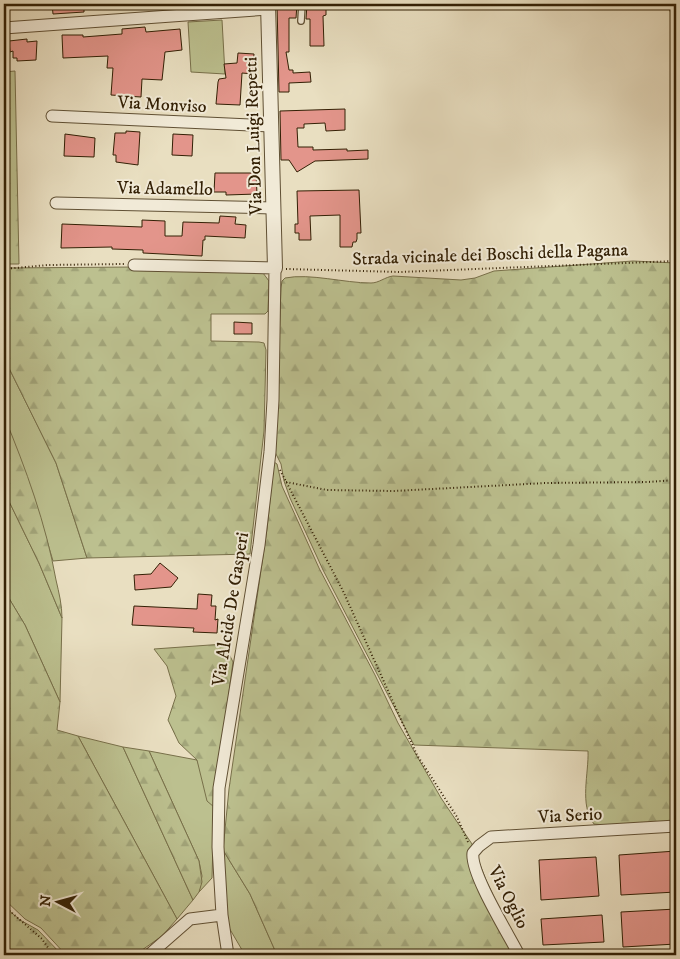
<svg xmlns="http://www.w3.org/2000/svg" width="680" height="959" font-family="'IM FELL DW Pica',serif">
<style>
.green{fill:#bcc08f;stroke:#78704a}
.forest{fill:url(#forest-firs);stroke:#78704a}
.building{fill:#e3958b;stroke:#332005}
.lines{fill:none;stroke-linecap:round;stroke-linejoin:round}
.service-casing{stroke:#605034;stroke-width:8}
.minor-casing{stroke:#605034;stroke-width:13}
.tertiary-casing{stroke:#605034;stroke-width:16}
.path{stroke:#332005;stroke-width:2;stroke-dasharray:1 2.5;stroke-linecap:butt}
.service{stroke:#f1ead7;stroke-width:5.5}
.minor{stroke:#f1ead7;stroke-width:11}
.tertiary{stroke:#f1ead7;stroke-width:14}
.labels{text-anchor:middle;stroke-width:4;stroke-linejoin:round;paint-order:stroke}
.street-label{font-size:18px;fill:#332005;stroke:#f1ead7}
</style>
<defs>
<pattern id="forest-firs" width="22" height="20" patternUnits="userSpaceOnUse" patternTransform="scale(1.25)"><rect width="22" height="20" fill="#bcc08f"/><path d="M5 1l3.5 6h-7zM16 11l3.5 6h-7z" fill="#a2a57a"/></pattern>
</defs>
<rect width="100%" height="100%" fill="#e9dfc1"/>
<filter id="stains"><feTurbulence type="fractalNoise" baseFrequency=".004" numOctaves="4"/><feColorMatrix values="0 0 0 0 .2 0 0 0 0 .09 0 0 0 0 .02 0 0 0 .5 -.17"/></filter>
<radialGradient id="worn" r=".72"><stop offset=".6" stop-color="#630" stop-opacity="0"/><stop offset="1" stop-color="#630" stop-opacity=".3"/></radialGradient>
<path class="green" d="M222,20L225,74L191,72L188,22Z
M4,358L56,463L87,558L53,561L35,500L4,416Z
M4,491L39,563L62,618L60,702L25,625L4,590Z
M78,736L123,747L193,900L177,919Z
M149,751L197,760L214,807L212,878L199,892L202,876L199,861Z
M223,850L250,894L277,955H245L228,926Z"/>
<path class="forest" d="M15,71L19,264H4V72Z
M633,261L676,263V822L616,826L594,824C579,805 589,773 588,751L414,745L323,570L290,498L284,481L281,464L275,452L281,288L282,281L285,278C310,273 344,283 371,283C379,283 385,277 393,276L461,280L475,278L494,271Z
M133,267L259,272L263,273L269,281L268,311L265,314H211V341L259,342L264,343L266,350L264,431L250,554L87,558L56,463L4,358V268Z
M4,416C26,469 46,524 56,580C59,593 62,605 62,618L39,563L4,491Z
M274,462L277,464L282,486L319,568L375,675L398,723L441,798L472,844L486,880L521,955H277L250,894L223,850L229,789L267,529Z
M4,590L25,625L60,702L57,730L78,736L177,919L162,936L135,955H66L41,928L25,919L4,899Z
M224,644L233,662L214,807L207,801L197,760L179,743L168,720L176,696L167,666L154,649Z
M123,747L149,751L199,861L202,882L199,892L193,900Z
M4,906L20,920L38,930L62,955H4Z"/>
<path class="building" d="M52,4H84V12L53,14Z
M277,4H297L296,18H289V52H286L289,70H293V73L310,72L311,82L289,83V92H279Z
M307,4H326V15L323,16L324,46H310V19H306Z
M145,27L146,32L180,29L182,50L165,52L162,80L142,79L141,97L111,95L113,68H107L108,56L63,58L62,35H83V37L122,34V29Z
M27,39V42L37,41L36,60L17,61V58H13V51L10,52L9,41Z
M238,53L254,54L253,74L242,73L240,105L216,104L218,82L219,79L226,78L224,64L237,63Z
M345,109V130L326,131L325,123L304,124V128H297L298,147H313V150L347,149V151L368,150V159L315,161L297,172L289,160H281L280,111Z
M126,131L140,132L138,165L116,162V155H113L115,133H126Z
M65,134L95,138L94,157L64,156Z
M173,134L193,135L192,156L172,155Z
M215,173H256L257,194L226,195V192H214Z
M359,190L361,233H357V239L356,242H353L352,247H340V215L310,216L311,240H299V233H295V224H298L297,191Z
M220,216L236,217L235,224L246,225L245,238L205,236V240H203L202,256L143,253V250L112,249V247L61,248L62,224L142,227V220L165,221V236H182L183,222L219,223Z
M234,322L252,323V334H234Z
M160,563L178,578L171,587L135,590L134,575L151,574Z
M198,594L212,595L211,606H216L215,620L218,619L217,633L193,632L194,628L132,625L134,606L197,609Z
M676,851V892L621,895L619,855Z
M596,857L599,896L541,900L539,860Z
M676,909V944L623,947L621,912Z
M602,915L604,942L543,945L541,919Z"/>
<g class="lines">
<g class="service-casing">
<path id="service" d="M301,21L302,4"/>
</g>
<g class="minor-casing">
<path id="minor" d="M675,4L676,10
M4,28L268,9
M52,116L271,126
M56,203L273,208
M134,265L275,268L273,400L270,452L259,545L219,788L218,847L222,915L228,955
M149,955L190,919L222,915
M519,955C509,935 470,873 473,853L479,846L491,837L676,826"/>
</g>
<g class="tertiary-casing">
<path id="tertiary" d="M268,4L275,268"/>
</g>
<path class="path" d="M4,269L48,265L124,264
M286,269L400,272L676,261
M280,470L343,591L417,755L457,817L468,842
M286,482L327,490L394,491L546,483L648,482L676,480
M4,906L42,939L53,955"/>
<use href="#service" class="service"/>
<use href="#minor" class="minor"/>
<use href="#tertiary" class="tertiary"/>
</g>
<g class="labels">
<g class="street-label">
<text transform="translate(162 104) rotate(3)" y="6">Via Monviso</text>
<text transform="translate(253 136) rotate(-92)" y="6">Via Don Luigi Repetti</text>
<text transform="translate(165 188) rotate(1)" y="6">Via Adamello</text>
<text transform="translate(490 254) rotate(-2)" y="6">Strada vicinale dei Boschi della Pagana</text>
<text transform="translate(230 609) rotate(-81)" y="6">Via Alcide De Gasperi</text>
<text transform="translate(570 815) rotate(-3)" y="6">Via Serio</text>
<text transform="translate(509 897) rotate(63)" y="6">Via Oglio</text>
</g>
</g>
<rect width="680" height="959" fill="none" stroke="#e9dfc1" stroke-width="20"/>
<rect x="5" y="5" width="670" height="949" fill="none" stroke="#332005" stroke-width="2.5"/>
<rect x="10" y="10" width="660" height="939" fill="none" stroke="#332005"/>
<g transform="translate(58 902) rotate(276)" stroke="#f1ead7" stroke-width="4" paint-order="stroke">
<path d="M0-4L9 19L0 12L-9 19Z" fill="#332005"/>
<text y="-8" font-size="14" font-weight="bold" text-anchor="middle" fill="#332005">N</text>
</g>
<rect width="100%" height="100%" filter="url(#stains)"/>
<rect width="100%" height="100%" fill="url(#worn)"/>
</svg>
